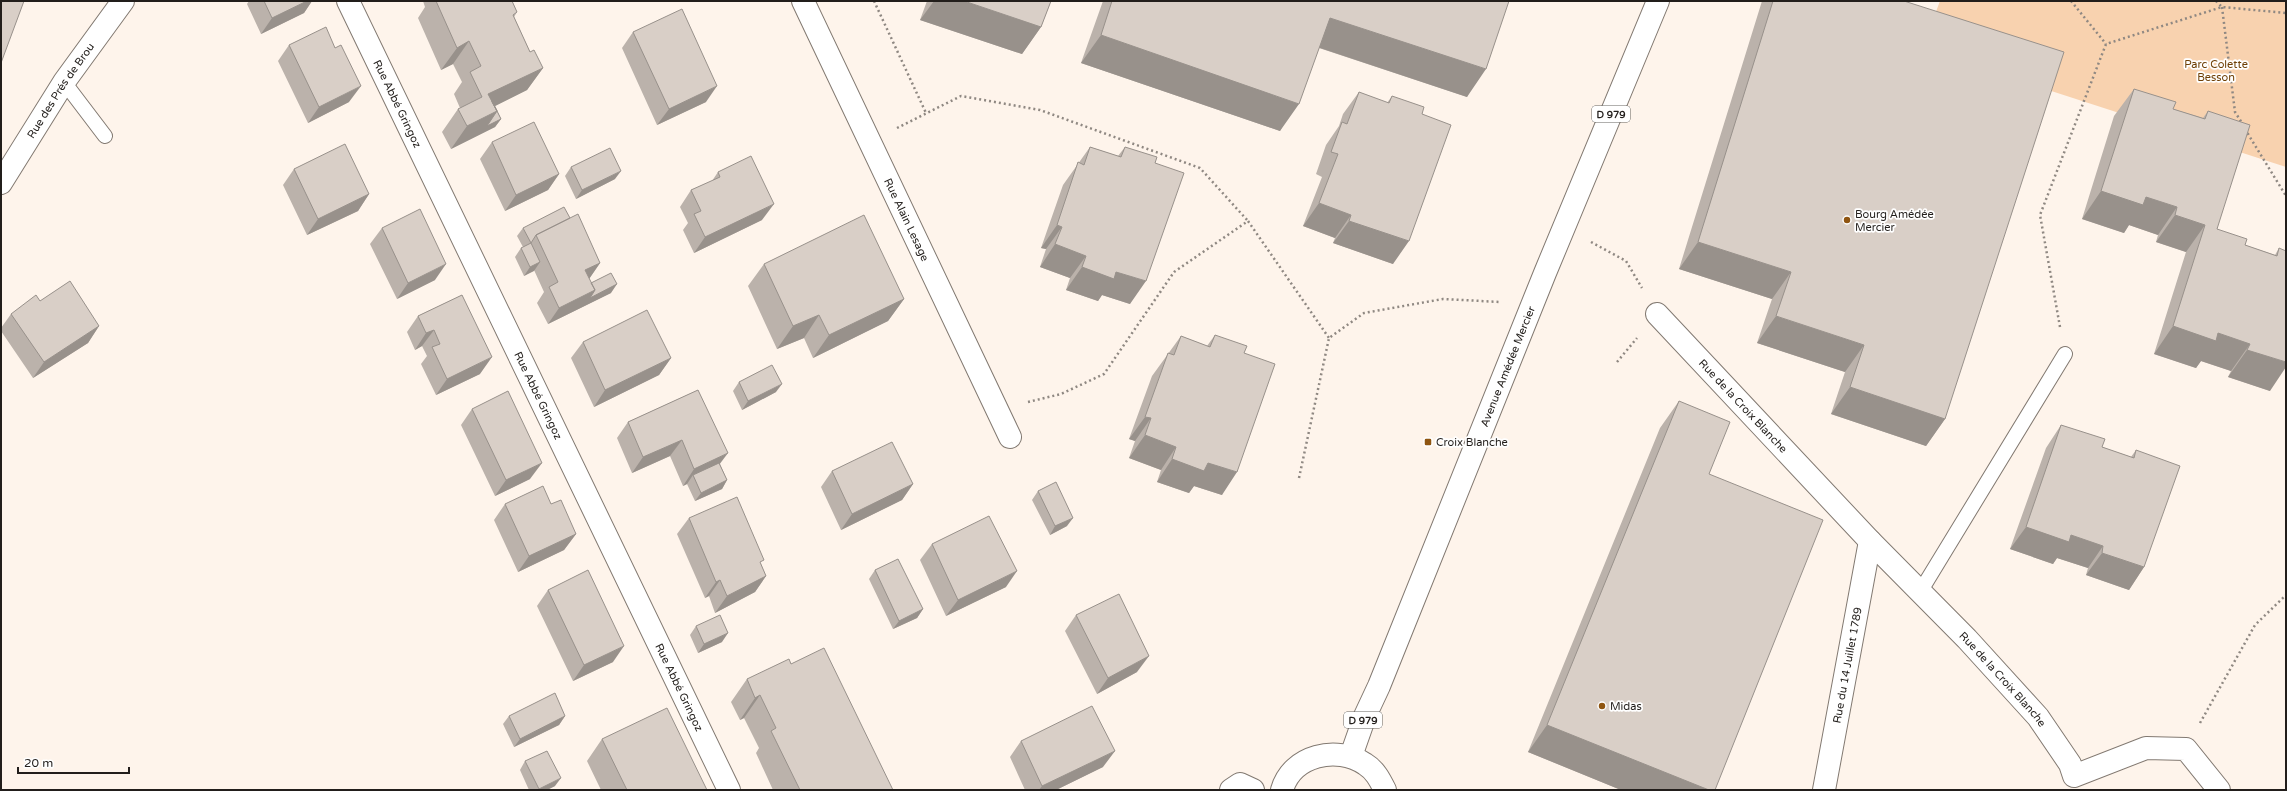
<svg xmlns="http://www.w3.org/2000/svg" width="2287" height="791" font-family="'Varela Round',sans-serif">
<style>
.green{fill:#f8d2af}
.lines{fill:none;stroke-linecap:round;stroke-linejoin:round}
.lane-casing{stroke:#827971;stroke-width:16}
.street-casing{stroke:#827971;stroke-width:24}
.primary-casing{stroke:#827971;stroke-width:24}
.path{stroke:#8f8882;stroke-width:2.5;stroke-dasharray:2 3;stroke-linecap:butt}
.lane{stroke:#fff;stroke-width:14}
.street{stroke:#fff;stroke-width:22}
.primary{stroke:#fff;stroke-width:22}
.wall{fill:#bbb2ab}
.shaded-wall{fill:#98918b}
.building{fill:#d9cfc7;stroke:#98918b}
.poi-dot{fill:#8f5511;stroke:#fff;stroke-width:1.5}
.labels{text-anchor:middle;stroke-width:3.5;stroke-linejoin:round;paint-order:stroke}
.shield{fill:#fff;stroke:#64625f;stroke-width:1}
.shield-label{font-size:10px;font-weight:bold;fill:#221e1b}
.park-label{font-size:11px;fill:#6f4006;stroke:#fff}
.street-label{font-size:11px;fill:#221e1b;stroke:#fff}
.poi-label{font-size:11px;fill:#221e1b;stroke:#fff;text-anchor:start}
</style>
<rect width="100%" height="100%" fill="#fef4eb"/>
<path class="green" d="M1940,1H2286V167L2042,88L1925,41Z"/>
<g class="lines">
<g class="lane-casing">
<path id="lane" d="M64,82L105,136
M1920,592L2065,354"/>
</g>
<g class="street-casing">
<g id="street">
<path id="s1" d="M348,1L729,790"/>
<path id="s2" d="M803,1L1010,437"/>
<path id="s3" d="M1,183L64,82L123,1"/>
<path id="s4" d="M1657,314L1870,541L1967,639L2038,717L2070,764L2074,776L2146,748L2186,749L2219,790"/>
<path d="M1231,790L1240,784L1253,790"/>
<path id="s5" d="M1824,790L1870,541"/>
</g>
</g>
<g class="primary-casing">
<g id="primary">
<path id="s6" d="M1351,756L1365,716L1379,686L1545,273L1658,1"/>
<path d="M1282,790C1292,755 1337,745 1365,764C1375,770 1380,780 1385,790"/>
</g>
</g>
<path class="path" d="M874,1L926,113
M2071,1L2106,44
M2216,1L2222,7L2286,13
M2222,7L2235,112L2242,123
M897,128L961,96L1040,110L1200,168L1248,221
M2245,129L2286,196
M1591,242L1626,261L1642,288
M2060,327L2040,215L2106,44L2222,7
M1617,362L1637,338
M1028,402L1061,394L1104,374L1174,272L1248,221L1329,338
M1299,478L1329,338L1364,313L1443,299L1500,302
M2200,723L2255,625L2286,595"/>
<use href="#lane" class="lane"/>
<use href="#street" class="street"/>
<use href="#primary" class="primary"/>
</g>
<path class="wall" d="M249,1H312L304,13L261,34L247,4Z
M423,1H512L517,12L514,17L530,52L543,68L527,90L495,106L501,119L495,127L451,149L442,132L458,109L460,108L454,94L462,82L453,64L441,70L418,18L425,7Z
M927,1H1051L1041,27L1022,54L920,20Z
M1103,1H1509L1467,97L1319,48L1280,131L1081,63Z
M1762,1H1904L1945,419L1926,446L1831,414L1845,372L1757,343L1772,299L1679,269Z
M633,32L706,102L657,125L622,48Z
M289,45L349,102L308,123L278,61Z
M2134,89L2173,109L2203,118L2208,111L2217,229L2245,245L2275,255L2279,248L2270,391L2228,377L2231,371L2201,361L2196,368L2154,354L2186,252L2156,242L2158,235L2129,225L2124,233L2082,219L2114,116Z
M1359,92L1387,103L1392,96L1422,114L1393,264L1333,243L1335,238L1303,226L1322,177L1316,174L1326,145L1339,126L1343,114Z
M492,142L559,174L548,190L505,211L480,159Z
M1090,147L1118,156L1125,147L1155,163L1130,304L1102,295L1098,301L1066,290L1070,278L1040,267L1046,249L1041,248L1063,185Z
M571,167L615,179L576,199L565,176Z
M294,169L369,194L358,211L307,235L283,185Z
M718,172L762,220L694,253L683,230L688,223L680,207L691,190L712,181Z
M570,218L600,263L589,279L591,283L611,293L548,324L537,303L544,292L534,270L524,276L515,257L521,248L523,247L517,236L523,228Z
M382,228L435,280L397,299L370,244Z
M764,264L904,299L888,321L813,358L804,338L777,349L748,286Z
M462,295L480,374L436,395L421,364L427,356L422,346L415,350L407,332L418,316Z
M40,301L99,326L88,343L33,378L1,331V328L11,314Z
M1215,335L1244,353L1222,495L1194,486L1189,493L1157,482L1161,470L1129,458L1135,441L1129,439L1152,376L1181,336L1207,346Z
M583,342L671,358L659,375L594,407L571,358Z
M739,382L776,392L742,410L733,391Z
M698,390L720,464L727,480L722,489L695,501L687,484L683,486L670,456L632,473L617,438L628,422Z
M1679,401L1709,474L1715,790H1621L1528,752L1660,428Z
M472,409L530,479L495,496L461,425Z
M2061,425L2102,447L2131,457L2136,450L2144,567L2129,590L2086,575L2088,568L2057,558L2053,564L2010,549L2046,448Z
M832,471L913,484L902,500L841,530L821,487Z
M1038,491L1067,526L1050,535L1032,500Z
M505,504H551L576,534L564,550L518,572L494,520Z
M689,518L761,564L766,576L755,592L715,613L709,596L705,598L677,534Z
M932,544L1006,587L946,616L920,560Z
M875,570L923,609L917,618L893,629L869,579Z
M548,590L613,662L573,681L537,606Z
M1076,615L1137,672L1097,694L1065,631Z
M696,626L722,642L698,653L690,635Z
M791,664L893,790H773L756,753L759,748L744,718L740,720L731,702L747,679Z
M509,716H565L559,725L514,747L503,724Z
M602,739L707,790H601L587,761Z
M1021,741L1103,767L1056,790H1025L1010,757Z
M525,761L555,786L547,790H529L520,770Z"/>
<path class="shaded-wall" d="M307,1H312L304,13L261,34L272,18Z
M934,1H964L1041,27L1022,54L920,20Z
M1330,18L1486,69L1467,97L1311,45Z
M1101,35L1299,104L1280,131L1081,63Z
M469,41L453,64L441,70L457,48Z
M543,68L527,90L481,113L488,94Z
M361,86L349,102L308,123L319,107Z
M717,86L706,102L657,125L669,109Z
M497,111L501,119L495,127L451,149L467,126Z
M621,171L615,179L576,199L582,190Z
M559,174L548,190L505,211L516,195Z
M2101,191L2146,197L2177,207L2158,235L2129,225L2124,233L2082,219Z
M369,194L358,211L307,235L318,219Z
M1319,203L1351,215L1335,238L1303,226Z
M774,204L762,220L694,253L705,237Z
M2175,215L2205,225L2186,252L2156,242Z
M1349,221L1409,241L1393,264L1333,243Z
M1057,225L1062,227L1046,249L1041,248Z
M1698,242L1791,272L1772,299L1679,269Z
M1055,244L1086,256L1070,278L1040,267Z
M540,262L534,271L524,276L530,267Z
M600,263L589,279L585,270Z
M446,264L435,280L397,299L408,283Z
M1082,267L1116,272L1146,281L1130,304L1102,295L1098,301L1066,290Z
M617,284L611,293L548,324L559,308L595,290Z
M904,299L888,321L813,358L829,335Z
M819,315L804,338L777,349L793,326Z
M1776,316L1864,345L1845,372L1757,343Z
M99,326L88,343L33,378L44,362Z
M2173,326L2218,333L2250,344L2231,371L2201,361L2196,368L2154,354Z
M434,330L422,346L415,350L426,333Z
M2247,350L2286,362V367L2270,391L2228,377Z
M492,357L480,374L436,395L447,379Z
M671,358L659,375L594,407L605,390Z
M782,384L776,392L742,410L748,401Z
M1850,387L1945,419L1926,446L1831,414Z
M1145,417L1151,418L1135,441L1129,439Z
M1145,435L1176,447L1161,470L1129,458Z
M682,440L670,456L632,473L643,457Z
M728,453L716,469L693,475L687,484L683,486L694,469Z
M1172,459L1208,463L1237,472L1222,495L1194,486L1189,493L1157,482Z
M542,463L530,479L495,496L506,480Z
M727,480L722,489L695,501L701,493Z
M913,484L902,500L841,530L852,514Z
M1073,518L1067,526L1050,535L1055,526Z
M2026,527L2071,535L2103,546L2088,568L2057,558L2053,564L2010,549Z
M576,534L564,550L518,572L529,556Z
M2102,553L2144,567L2129,590L2086,575Z
M1017,571L1006,587L946,616L958,600Z
M766,576L755,592L715,613L727,596Z
M720,580L709,596L705,598L716,582Z
M923,609L917,618L893,629L899,621Z
M728,633L722,642L698,653L704,644Z
M624,646L613,662L573,681L584,665Z
M1149,656L1137,672L1097,694L1108,678Z
M760,695L744,718L740,720L755,698Z
M565,716L559,725L514,747L520,739Z
M1547,725L1709,790H1621L1528,752Z
M1115,751L1103,767L1056,790H1039L1042,786Z
M561,778L555,786L547,790H538L539,789Z"/>
<path class="building" d="M1,1H24L1,63Z
M264,1H307L272,18Z
M436,1H512L517,12L513,15L530,52L534,50L543,68L488,94L497,111L467,126L458,109L482,97L470,72L481,66L469,41L457,48Z
M964,1H1051L1041,27Z
M1112,1H1509L1486,69L1330,18L1299,104L1101,35Z
M1773,1H1904L2064,52L1945,419L1850,387L1864,345L1776,316L1791,272L1698,242Z
M682,9L717,86L669,109L633,32Z
M326,27L335,48L341,45L361,86L319,107L289,45Z
M2134,89L2176,102L2173,109L2205,119L2208,111L2250,125L2217,229L2247,239L2245,245L2277,256L2279,248L2286,251V362L2247,350L2250,344L2218,333L2216,341L2173,326L2205,225L2175,215L2177,207L2146,197L2143,205L2101,191Z
M1359,92L1389,103L1392,96L1424,107L1422,114L1451,125L1409,241L1349,221L1351,215L1319,203L1338,154L1331,152L1342,122L1347,124Z
M492,102V101L501,119L487,126L497,111Z
M534,122L559,174L516,195L492,142Z
M345,144L369,194L318,219L294,169Z
M1090,147L1121,157L1125,147L1157,157L1155,163L1184,173L1146,281L1116,272L1114,279L1082,267L1086,256L1055,244L1062,227L1057,225L1078,162L1084,165Z
M610,148L621,171L582,190L571,167Z
M751,156L774,204L705,237L694,214L701,211L691,190L720,177L718,172Z
M564,207L570,218L536,235L531,243L523,228Z
M420,209L446,264L408,283L382,228Z
M578,214L600,263L585,270L595,290L559,308L549,287L558,282L536,235Z
M864,215L904,299L829,335L819,315L793,326L764,264Z
M531,243L540,262L530,267L521,248Z
M611,273L617,284L590,298L595,290L591,283Z
M70,281L99,326L44,362L11,314L36,295L40,301Z
M462,295L492,357L447,379L432,347L440,344L434,330L426,333L418,316Z
M647,310L671,358L605,390L583,342Z
M1215,335L1247,346L1244,353L1275,364L1237,472L1208,463L1204,471L1172,459L1176,447L1145,435L1151,418L1145,417L1168,353L1174,355L1181,336L1210,347Z
M772,365L782,384L748,401L739,382Z
M698,390L728,453L694,469L682,440L643,457L628,422Z
M508,391L542,463L506,480L472,409Z
M1679,401L1730,422L1709,474L1823,520L1715,790H1709L1547,725Z
M2061,425L2105,439L2102,447L2134,458L2136,450L2180,466L2144,567L2102,553L2103,546L2071,535L2069,542L2026,527Z
M892,442L913,484L852,514L832,471Z
M719,463L727,480L701,493L693,475Z
M1056,482L1073,518L1055,526L1038,491Z
M543,486L551,504L561,500L576,534L529,556L505,504Z
M737,497L764,560L760,562L766,576L727,596L720,580L716,582L689,518Z
M989,516L1017,571L958,600L932,544Z
M898,559L923,609L899,621L875,570Z
M588,570L624,646L584,665L548,590Z
M1119,594L1149,656L1108,678L1076,615Z
M720,615L728,633L704,644L696,626Z
M824,648L893,790H800L771,731L776,728L760,695L755,698L747,679L789,659L791,664Z
M555,693L565,716L520,739L509,716Z
M1092,706L1115,751L1042,786L1021,741Z
M667,708L707,790H627L602,739Z
M547,751L561,778L539,789L525,761Z"/>
<g class="poi-dot">
<circle cx="1847" cy="220" r="4"/>
<rect x="1424" y="438" width="8" height="8" rx="2"/>
<circle cx="1602" cy="706" r="4"/>
</g>
<g class="labels">
<g class="shield">
<rect x="1592" y="106" width="38" height="16" rx="3"/>
<rect x="1344" y="712" width="38" height="16" rx="3"/>
</g>
<g class="shield-label">
<text x="1611" y="118">D 979</text>
<text x="1363" y="724">D 979</text>
</g>
<g class="park-label">
<text x="2216" y="68">Parc Colette<tspan x="2216" dy="13">Besson</tspan></text>
</g>
<g class="street-label">
<text dy="4" stroke="none"><textPath href="#s3" startOffset="110">Rue des Prés de Brou</textPath></text>
<text dy="4" stroke="none"><textPath href="#s1" startOffset="114">Rue Abbé Gringoz</textPath></text>
<text dy="4" stroke="none"><textPath href="#s2" startOffset="242">Rue Alain Lesage</textPath></text>
<text dy="4" stroke="none"><textPath href="#s6" startOffset="420">Avenue Amédée Mercier</textPath></text>
<text dy="4" stroke="none"><textPath href="#s1" startOffset="438">Rue Abbé Gringoz</textPath></text>
<text dy="4" stroke="none"><textPath href="#s4" startOffset="126">Rue de la Croix Blanche</textPath></text>
<text dy="4" stroke="none"><textPath href="#s5" startOffset="127">Rue du 14 Juillet 1789</textPath></text>
<text dy="4" stroke="none"><textPath href="#s4" startOffset="503">Rue de la Croix Blanche</textPath></text>
<text dy="4" stroke="none"><textPath href="#s1" startOffset="762">Rue Abbé Gringoz</textPath></text>
</g>
<g class="poi-label">
<text x="1855" y="218">Bourg Amédée<tspan x="1855" dy="13">Mercier</tspan></text>
<text x="1436" y="446">Croix Blanche</text>
<text x="1610" y="710">Midas</text>
</g>
</g>
<rect width="2287" height="791" fill="none" stroke="#221e1b" stroke-width="4"/>
<path d="M18 767v6h111v-6" fill="none" stroke="#221e1b" stroke-width="2"/>
<text x="24" y="767" font-size="12" fill="#221e1b" stroke="#ffffff" stroke-width="3" paint-order="stroke">20 m</text>
</svg>
